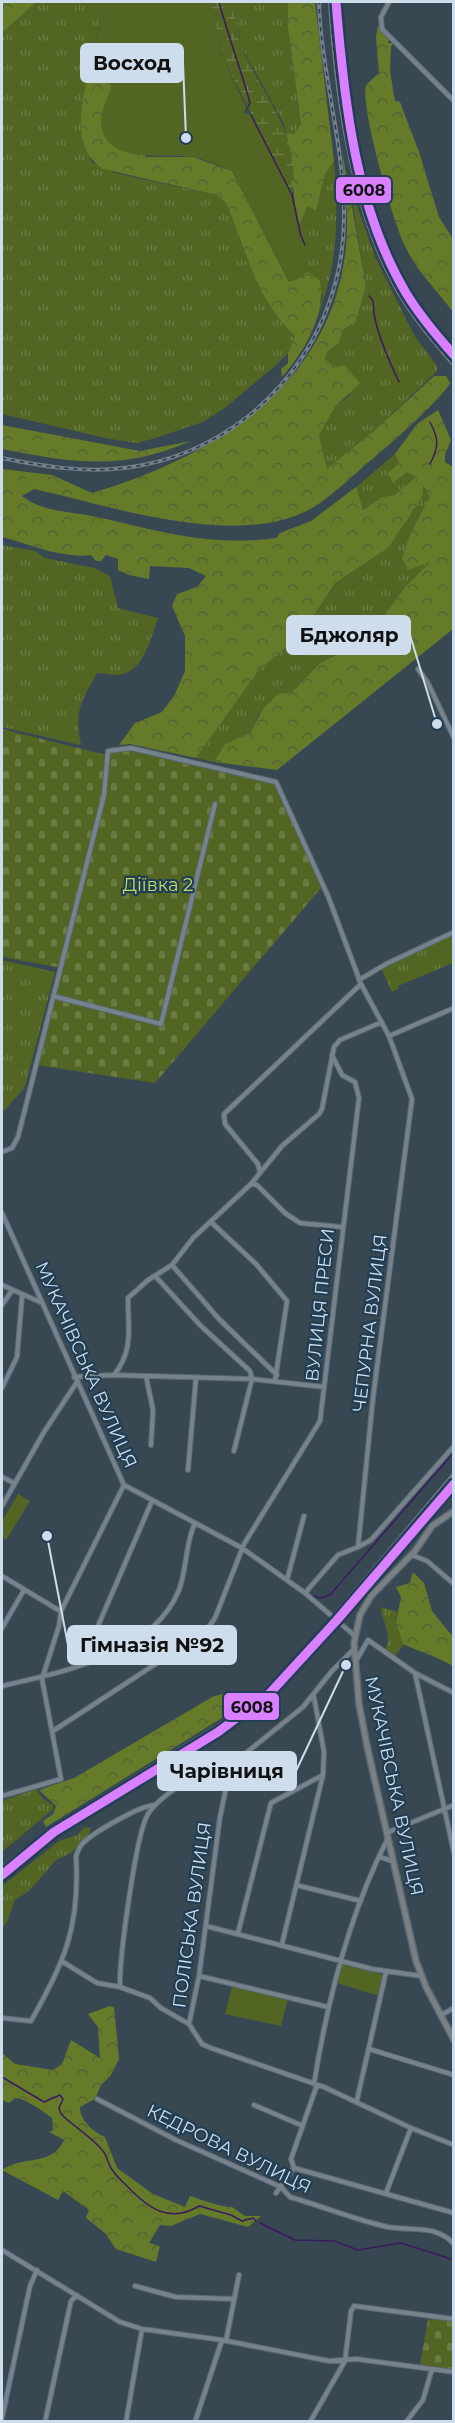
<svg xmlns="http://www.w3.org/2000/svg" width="455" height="2423" font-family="Montserrat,sans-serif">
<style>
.grass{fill:url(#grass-tufts)}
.forest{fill:url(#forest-crowns)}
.wetland{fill:url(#wetland-marsh)}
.cemetery{fill:url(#cemetery-stones)}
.green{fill:#526523}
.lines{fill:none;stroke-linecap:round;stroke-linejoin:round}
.stream{stroke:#3b1b5f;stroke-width:1.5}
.street-casing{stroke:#596771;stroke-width:6}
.secondary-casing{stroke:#596771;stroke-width:8}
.street{stroke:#77838c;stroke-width:4}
.secondary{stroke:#7a8184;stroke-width:5}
.rail-casing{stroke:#747f89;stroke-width:4}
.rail{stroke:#223e54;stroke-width:1.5;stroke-dasharray:4.5;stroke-linecap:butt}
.rail-1-casing{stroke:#223e54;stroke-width:14}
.rail-1{stroke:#d880ff;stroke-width:9}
.labels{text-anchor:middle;stroke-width:4.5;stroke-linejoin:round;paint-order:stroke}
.park-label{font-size:18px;fill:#bddd65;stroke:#223e54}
.street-label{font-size:18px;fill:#cdddeb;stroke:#223e54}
.leader{fill:none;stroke:#cdddeb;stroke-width:2}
.callout-dot{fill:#cdddeb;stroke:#223e54;stroke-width:2}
.callout{fill:#cdddeb;stroke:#cdddeb;stroke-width:2}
.callout-label{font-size:20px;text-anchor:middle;font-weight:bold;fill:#111}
.line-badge{stroke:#223e54;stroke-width:2}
.pale-badge-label{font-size:16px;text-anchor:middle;font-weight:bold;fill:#111}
</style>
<defs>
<pattern id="grass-tufts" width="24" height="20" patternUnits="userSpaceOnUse" patternTransform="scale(1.5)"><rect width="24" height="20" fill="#526523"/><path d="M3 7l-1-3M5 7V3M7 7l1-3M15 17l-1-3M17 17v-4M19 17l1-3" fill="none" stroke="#6a7b43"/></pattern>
<pattern id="forest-crowns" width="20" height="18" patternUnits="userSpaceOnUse" patternTransform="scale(1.5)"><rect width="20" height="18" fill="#657b2a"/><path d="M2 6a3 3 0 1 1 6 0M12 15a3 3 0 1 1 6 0" fill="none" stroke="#556435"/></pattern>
<pattern id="wetland-marsh" width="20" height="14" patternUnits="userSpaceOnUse" patternTransform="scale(1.5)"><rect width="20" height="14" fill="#526523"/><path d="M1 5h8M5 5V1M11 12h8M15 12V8" fill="none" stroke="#6a7b43"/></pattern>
<pattern id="cemetery-stones" width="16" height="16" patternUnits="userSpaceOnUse" patternTransform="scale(1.5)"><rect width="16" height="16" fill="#526523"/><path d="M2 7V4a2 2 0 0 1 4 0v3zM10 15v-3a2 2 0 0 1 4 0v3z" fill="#6a7b43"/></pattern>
</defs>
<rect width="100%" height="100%" fill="#384853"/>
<path class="grass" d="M36,2H104L83,101L81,128L92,162L115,173L217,195L226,203C245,249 258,301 295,336L288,353L276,365L225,408L203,422L152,439L136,443L105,438L2,414V33Z
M234,2H288V28L301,125L294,134L286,133L283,122L241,46Z
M334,161C339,231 338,273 308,339L323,296L304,276L298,227L308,206L316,211L325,173Z
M349,183L375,257L414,335L437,366V371L376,429L327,470L319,436L335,407L350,395L339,367L334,368L325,360L327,352L339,343L343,330L356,321L366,286Z
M395,454L399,463L393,483L407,472L417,477L395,495L382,497L362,510L356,487Z
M423,482L430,497L410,534L402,558H434L406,586L365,641L320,663L292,692L278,695L259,714L250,733L225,744L214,762L196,758L259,670L301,635L335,583L388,548Z
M2,545L35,551L45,558L94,568L110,576L118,608L158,618C150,639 144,674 116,675C110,675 103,673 97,673C81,702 74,710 81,745L2,727Z
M453,934V963L398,986L399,988L392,992L381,968Z
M2,960L55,972L25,1087L5,1110L2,1109Z
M381,1607L397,1612L396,1622L404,1644L394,1657L385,1651C393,1634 383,1625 381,1607Z
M36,1789L43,1799L53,1805V1809L2,1852V1801Z
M85,1827L91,1828L88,1836L71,1853L56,1860L29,1891L15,1900L7,1922L2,1928V1886L59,1841L77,1835Z"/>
<path class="forest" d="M2,2H36L2,33Z
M288,2H315L334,161L325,174L316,211L308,206L298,227C292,195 294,165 286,133L294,134L301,124L288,28Z
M378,26L389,39L388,43H394L391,46L390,71L395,101L400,102L419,152L439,217L453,239V312C437,290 416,271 405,246C393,221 360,107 366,85L379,73L376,37Z
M91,64L112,86L101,121L147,157H193L232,171L289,282L308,272L320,281C326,315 304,352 282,377L281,369L288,363V353L295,336C256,299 246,250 226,203L217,195L103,169C68,146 83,98 91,64Z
M342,151L366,286L356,321L343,330L339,343L327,352L325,359L334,368L344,365L360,383L335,407L319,436L327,469L376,429L434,376H446L450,383C444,396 390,445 376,456C356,472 333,496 312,508C239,550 111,506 34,489L22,496C44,513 71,511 97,517C160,531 209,547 276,538L280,533L311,521L356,487L363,510L382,497L395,495L416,477L407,472L393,483L388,473L399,463L395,454L417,424L438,410L451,440L445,455V462L453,467V629L277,770L214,762L225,744L250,733L263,709L278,694L292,692L320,663L365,641L406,586L430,562L408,570L402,558L410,534L430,497L423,484V495L388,548L335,583L301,635L259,670L196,758L130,744L119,745L135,723L162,712L174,696L185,671V636L172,606L177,594L197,587L206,576L189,568L150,566L149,579L129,575L118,570V559L106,555L101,561H96L91,555C62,559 30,544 2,537V469L52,475L92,493C213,457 332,386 346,247C349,215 345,183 342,151Z
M2,425L140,451L191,441C121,471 74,463 2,449Z
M413,1572L424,1583L432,1611L453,1637V1666C436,1656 420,1652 403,1644L396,1622L401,1597L396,1587L410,1583Z
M229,1693L238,1708L46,1827L43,1821L53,1814L56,1806L39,1790L74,1778L214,1696Z
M110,2006L114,2007L119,2059L111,2075L101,2085L95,2099L80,2107C80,2120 93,2132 105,2137L117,2168L153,2194L185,2207L190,2196C203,2200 219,2207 232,2207L245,2216H261L248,2227L200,2214L171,2226L160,2225L149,2243L160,2246L156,2262L116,2249L105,2233L86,2218L89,2210L63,2191L58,2200L2,2170C23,2155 52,2167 64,2140L49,2132L53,2130L52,2118C42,2111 27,2099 15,2098L9,2103L2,2100V2053L15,2064L53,2070L62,2064L71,2040L100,2058L98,2027L88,2014Z"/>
<path class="wetland" d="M206,2H234C237,16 237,34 242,48C264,98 302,135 292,195L224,60L213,15Z"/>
<path class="cemetery" d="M2,729L106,755L117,749L130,750L272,782L278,788L321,888L155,1083L37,1065L62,968L2,957Z
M435,2318L453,2320V2370L420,2365L428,2320Z"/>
<path class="green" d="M104,2H206L213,15L224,60L246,107L244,113L251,115L262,134L292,195L303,257L304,276L289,282L232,171C219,166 205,159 192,157C163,153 104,166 101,122C100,111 109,96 112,86L91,64Z
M18,1494L30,1501L6,1540L2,1537V1521Z
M343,1963L381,1974L383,1978L379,1996L337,1983Z
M233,1983L288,1999L281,2026L225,2014Z"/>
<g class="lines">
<path class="stream" d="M219,2C228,36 241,69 250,103L248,107
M251,115L292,195L301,236L305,245
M369,296C375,301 373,306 374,314C378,337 389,361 399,382
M430,422C439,439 439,447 430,464
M313,1596L321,1598L330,1595L454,1452
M2,2077L44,2102L60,2095L63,2099L59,2108L61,2114C74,2127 92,2137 103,2151C107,2156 108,2163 111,2168C115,2175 121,2180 127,2186C148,2208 169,2224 199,2206L231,2215L242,2221L253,2218L256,2221
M260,2223L295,2240L334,2241L358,2250L401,2243L454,2260"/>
<g class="street-casing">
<path id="street" d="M389,2L381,17L382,29L454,101
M418,669L428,683L454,738
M359,980L386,964L454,932
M53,996L161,1024L215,804
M389,1036L454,1008
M2,1152L12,1148L18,1137L104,795L108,751L131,748L276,782L328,896L361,984L389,1036L412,1099L373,1398L358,1547L338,1555L305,1593
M260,1172L258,1164L225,1124L224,1114L361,984
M251,1184L257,1185L285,1213L300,1223L342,1227
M2,1213L124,1485L242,1548L305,1593L355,1636
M211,1222L256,1264L287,1301L275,1381
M172,1265L219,1319L277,1375
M156,1277L201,1326L250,1371L252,1379L234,1451
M2,1285L40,1302
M2,1305L11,1292
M114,1375C134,1350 128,1328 128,1298L148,1280L172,1265L193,1238L251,1184L282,1146L319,1114L322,1109L334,1047L340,1040L382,1022
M146,1376L153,1410L151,1445
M74,1377L114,1375L252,1379L324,1387
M2,1388L17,1357L22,1297
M188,1470L196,1378
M2,1477L14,1483
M2,1506L44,1432L77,1382
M358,1547L371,1540L454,1446
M412,1555L427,1561L454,1584
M2,1576L60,1611
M287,1580L304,1516
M2,1628L24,1590
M354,1649L332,1671L303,1707L246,1753L227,1783L220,1817L199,1976L189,2024L202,2044L211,2048L324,2087L411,2128L454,2145
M356,1661L368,1640L415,1673L454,1693
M82,1663L152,1501
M415,1673L454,1853
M2,1686C62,1672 153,1655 179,1590C187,1569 185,1544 195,1523
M53,1731L206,1631L215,1618L244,1544L320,1421L359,1098L355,1082L342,1075L332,1055
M2,1796L61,1779L42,1679L59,1626L61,1611L124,1485
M386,1833L454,1805
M380,1857L392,1861
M296,1885L361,1901
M206,1926L372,1969L421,1976
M238,1933L271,1803L323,1775
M282,1944L323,1775L324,1752L314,1697
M63,1962L97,1983L120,1987L150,1998L161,2008L189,2024
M199,1976L328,2007
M120,1987C119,1960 136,1833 148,1814C163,1790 219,1762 245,1754
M441,2015L454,2008
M2,2018L31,2021C65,1960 80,1928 76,1856C78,1851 79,1847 83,1843C94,1832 141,1805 155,1805
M369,2049L454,2075
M314,2084C327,2002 349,1915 387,1840
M97,2099L176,2140L281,2187L290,2197C322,2206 355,2220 388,2227C411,2231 436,2224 454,2244
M357,2100L386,1972
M254,2105L303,2126
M294,2168L454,2213
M276,2193L294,2168L291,2159L317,2085
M386,2193L411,2128
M2,2250L120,2322L142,2329L222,2340L329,2361L356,2359L454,2372
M135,2286L176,2297L234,2299
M226,2341L239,2275
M2,2418L30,2286L37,2270
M45,2422L71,2301L77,2295
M126,2422L142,2329
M195,2422L222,2340
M310,2422L345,2361L351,2311L354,2306L454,2319
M406,2422L423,2400L432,2369"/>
</g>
<g class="secondary-casing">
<path id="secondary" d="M454,1511L432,1526L415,1551L371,1596L360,1615L354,1643L359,1704L367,1746L416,1961L426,1987L454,2040"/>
</g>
<use href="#street" class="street"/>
<use href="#secondary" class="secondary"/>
<g class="rail-casing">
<path id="rail" d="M330,2C336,92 350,203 394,284C410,314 432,340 454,365
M2,458C42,466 82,473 124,468C250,453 343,345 344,219C345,146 321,74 319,2
M2,1868L53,1827L216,1727L267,1689L323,1629L454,1474"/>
</g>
<use href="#rail" class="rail"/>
<g class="rail-1-casing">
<path id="rail-1" d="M336,2C344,100 355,207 406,293C420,316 437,336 454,355
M2,1875L54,1832L218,1732L270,1693L337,1620L454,1484"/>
</g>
<use href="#rail-1" class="rail-1"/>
</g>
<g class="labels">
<g class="park-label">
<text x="158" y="891">Діївка 2</text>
</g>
<g class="street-label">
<text transform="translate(320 1305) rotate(-84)" y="6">ВУЛИЦЯ ПРЕСИ</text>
<text transform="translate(370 1323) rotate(-83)" y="6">ЧЕПУРНА ВУЛИЦЯ</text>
<text transform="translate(86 1365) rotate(66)" y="6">МУКАЧІВСЬКА ВУЛИЦЯ</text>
<text transform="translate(394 1786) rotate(78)" y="6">МУКАЧІВСЬКА ВУЛИЦЯ</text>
<text transform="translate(192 1915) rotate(-82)" y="6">ПОЛІСЬКА ВУЛИЦЯ</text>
<text transform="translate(229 2149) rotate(26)" y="6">КЕДРОВА ВУЛИЦЯ</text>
</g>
</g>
<path class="leader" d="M186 138L183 63M437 724L410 635M47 1536L68 1645M346 1665L296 1771"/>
<g class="callout-dot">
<circle cx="186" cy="138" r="6"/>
<circle cx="437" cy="724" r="6"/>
<circle cx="47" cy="1536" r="6"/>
<circle cx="346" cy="1665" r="6"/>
</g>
<g class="callout">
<rect x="81" y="44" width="102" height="38" rx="6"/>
<rect x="287" y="616" width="123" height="38" rx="6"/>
<rect x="68" y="1626" width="168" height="38" rx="6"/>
<rect x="158" y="1752" width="138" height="38" rx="6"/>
</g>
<g class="callout-label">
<text x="132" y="70">Восход</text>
<text x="349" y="642">Бджоляр</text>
<text x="152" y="1652">Гімназія №92</text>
<text x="227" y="1778">Чарівниця</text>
</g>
<g class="line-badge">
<rect x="335" y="176" width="57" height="28" rx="6" fill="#d880ff"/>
<rect x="223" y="1692" width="57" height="29" rx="6" fill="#d880ff"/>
</g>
<g class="pale-badge-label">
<text x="364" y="196">6008</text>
<text x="252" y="1713">6008</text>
</g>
<rect width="455" height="2423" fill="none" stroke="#cdddeb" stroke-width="6"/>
</svg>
